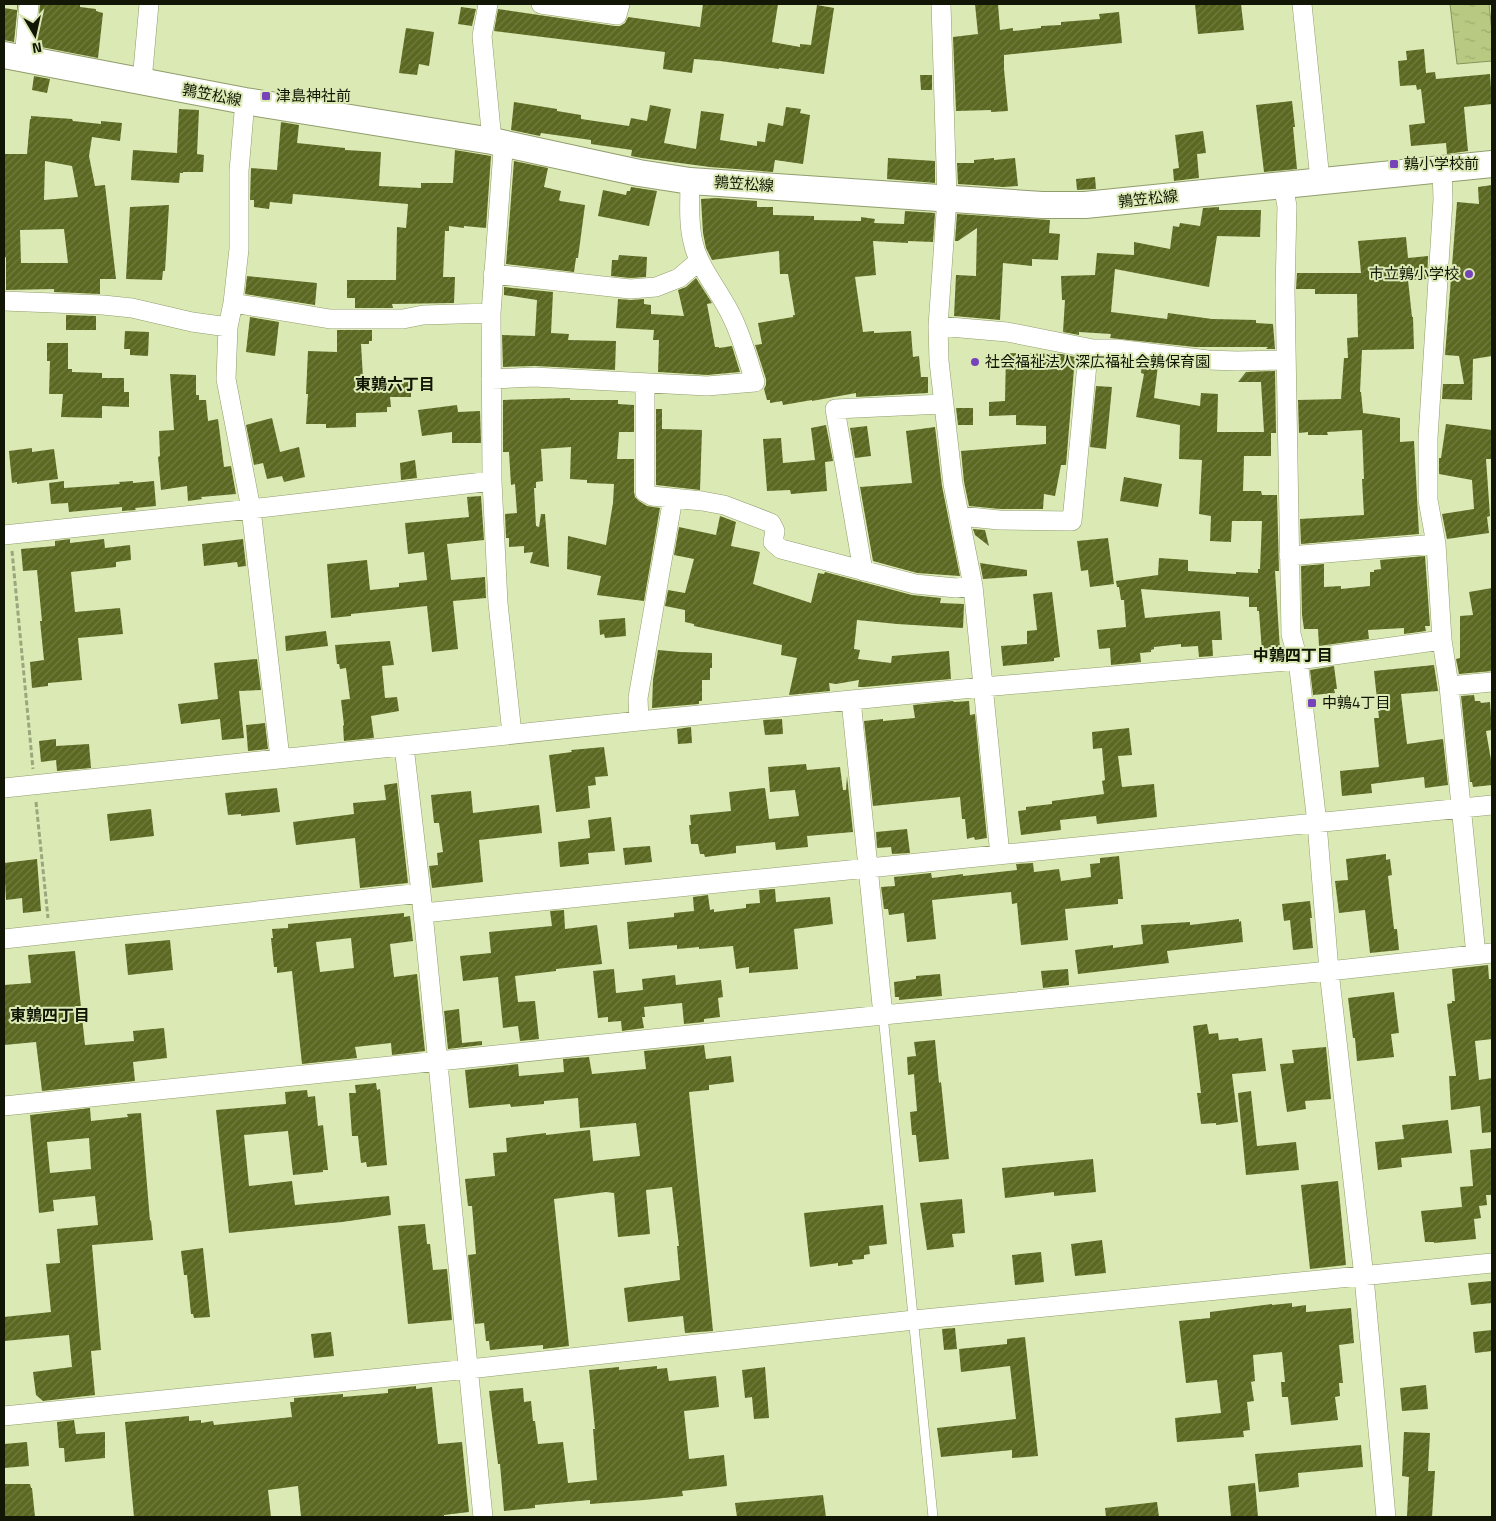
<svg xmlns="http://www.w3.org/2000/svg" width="1496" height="1521" font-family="'Titillium Web','Noto Sans JP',sans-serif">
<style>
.water{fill:url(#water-ripples);stroke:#86945c}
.building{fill:url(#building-hatch);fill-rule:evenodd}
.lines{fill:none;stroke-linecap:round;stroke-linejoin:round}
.service-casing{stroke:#909d6c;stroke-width:10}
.minor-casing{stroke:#909d6c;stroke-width:20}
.secondary-casing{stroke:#909d6c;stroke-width:28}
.path{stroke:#9ba67d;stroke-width:3;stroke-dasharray:5 2.5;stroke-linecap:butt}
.service{stroke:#fff;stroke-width:9}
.minor{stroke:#fff;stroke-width:19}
.secondary{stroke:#fff;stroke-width:26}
.poi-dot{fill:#7643ba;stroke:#dbe9b5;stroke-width:2}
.labels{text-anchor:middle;stroke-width:4;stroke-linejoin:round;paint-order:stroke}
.street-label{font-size:15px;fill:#121604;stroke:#dbe9b5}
.poi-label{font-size:15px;fill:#121604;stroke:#dbe9b5;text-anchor:start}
.neighbourhood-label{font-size:16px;font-weight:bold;fill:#121604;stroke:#dbe9b5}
</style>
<defs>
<pattern id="water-ripples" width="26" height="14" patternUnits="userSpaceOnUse" patternTransform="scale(1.25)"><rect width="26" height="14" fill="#b8ca81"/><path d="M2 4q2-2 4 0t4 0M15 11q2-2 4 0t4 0" fill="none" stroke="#9dad6e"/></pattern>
<pattern id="building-hatch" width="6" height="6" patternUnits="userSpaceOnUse" patternTransform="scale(1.25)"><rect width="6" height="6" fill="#5a6820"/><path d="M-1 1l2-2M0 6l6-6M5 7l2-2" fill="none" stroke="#727c45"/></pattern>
</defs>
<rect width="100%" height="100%" fill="#dbe9b5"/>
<path class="water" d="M1450,4H1489L1492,32V61L1457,64Z"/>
<path class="building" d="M17,4H18L14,42L4,40V8L17,10Z
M40,4H80V7L96,9V11L103,13L98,58L36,46Z
M703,4H778L772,42L800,47V44L811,45L817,5L834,8L824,74L779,68V69L720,61L694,59L692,73L663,69L665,52L494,31L498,9L615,26H620L625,23L628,17L700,27Z
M975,4H998L1000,30L1013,28V31L1041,28V26L1061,25V22L1100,19L1099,14L1119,12L1122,43L1004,55V69L1008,111L991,112V110L956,111L953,37L978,34Z
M1195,4H1241L1244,30L1198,34Z
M461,7L476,9L472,26L458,24Z
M406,28L434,32L429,66L419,64L417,75L399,73Z
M1424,49L1426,73L1435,72L1436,79L1490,74L1491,88H1492V104L1464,107L1468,151L1447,154L1446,143L1411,146L1409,125L1425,123L1421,89L1417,90L1416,85L1400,86L1398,61L1407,60L1406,51Z
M920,75H932V90H921Z
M34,76L50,79L47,93L32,90Z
M1292,101L1295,127H1293L1297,169L1264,172L1256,105Z
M514,102L557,109V111L581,115V119L629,126L631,118L647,121L650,105L671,109L664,143L696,149L701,111L724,114L720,140L757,146V141L765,142L768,123L783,126L786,107L801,109L800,113L810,115L803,164L775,160L773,172L710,167L642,158L631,156L632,150L591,144V140L541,133L540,136L511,130Z
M179,109L199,110L197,154L204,155L203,172H183V173H180L179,183L131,180L133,150L177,153Z
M31,116L72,119L73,121L101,124V121L122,123L120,141L92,137L89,156L95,186L105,185L116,279H100V294L54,292V289L6,290V257L4,258L5,154H27L30,119H31ZM45,161L72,166L78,197L44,200ZM64,229L68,263H21L20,230Z
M281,122L299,125L297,143L345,148V150L381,152L379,186L421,188V183H453L455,150L491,156L486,228L464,226V228L449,226V231H445L443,277H455L454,303L392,304L393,308H355V298H347V280H396L397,227L406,228L408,204L293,194L292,204L270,202L269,209L254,207V200H250L251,168L277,170Z
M1203,131L1206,153L1197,154L1199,178L1174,181L1173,169L1179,168L1175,135Z
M888,158L935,161V183L887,179Z
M994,158V160L1015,158L1018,186L1003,187L958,184L957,163H974V160Z
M514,161L548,168L544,187L561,191L559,200L560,201L585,205L578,258H576L574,272L506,264Z
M1095,177L1096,189L1077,190L1076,179Z
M1492,185V356L1473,359L1472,400L1442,399L1443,384H1464L1459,356L1445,355L1457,202L1479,204L1478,187Z
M631,187L657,191L649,226L598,216L603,190L626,195L627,191H630Z
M716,198L757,201V207H773V215L814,216V220L861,221V217L875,219L874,223L904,224L905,211L935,213L933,242L908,241V243L873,241L876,275L855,277L863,332L874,331V333L911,331L913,357L919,356L921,377H928V393L856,397V393L812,401V400L783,405L782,401L770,403V400H767L764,389L766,385V379L755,345L762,344L758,323L793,317V315H795L788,274H780L779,251L712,260L706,248L703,233L701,199Z
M169,205L165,271H163L162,280L126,279L130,207Z
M1219,207V210H1261L1260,237L1217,236L1209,287L1115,269L1111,312L1167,319L1168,313L1212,319L1256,320V323L1273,324L1275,349H1266L1268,347H1195L1110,338L1111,334L1079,332V335L1063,332L1065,300H1062L1061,276L1095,275L1097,253L1134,255V242L1170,249L1173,226L1179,227L1180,223L1200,226L1203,208Z
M957,214L1050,220L1049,233L1060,234L1058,260L1032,259V266L1003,263L1000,320L954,316L956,275L976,276L977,228L958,241H955Z
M1406,237L1408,258L1428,256V258L1427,279L1408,280L1412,317H1413L1414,349L1362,350L1360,392H1361L1363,413L1400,418V442L1414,441L1419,534L1301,544L1300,519L1364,515L1362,479H1364L1362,430L1327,432L1328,435H1308V432L1299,433L1298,400L1341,399L1344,358H1348L1347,338L1358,337L1357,294H1315V289H1296L1297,273H1361L1358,241Z
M619,255L647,257L646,277L630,278L611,276L612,260H618Z
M247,276L317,283L315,305L245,294Z
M696,278L712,303L707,304L715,347H719V348L732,346L740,372L707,375L658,372L659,340H653L654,330L616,328L618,299L631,300L644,299V304L651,305V314L684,316L678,290L686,287Z
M504,287L553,292L551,333L569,334L568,340L616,341L615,370L535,366L503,367L502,335L535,336L537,300L504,295Z
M66,315L96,316V330H66Z
M250,317L279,322L275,356L246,352Z
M337,330H372V341H369V344H361L363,378H386L387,383L411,382V397H390L391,407H387V412L356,413V427L326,428V424H306L308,394H306L308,351L337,352Z
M125,331L149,332L148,356L130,355V349H124Z
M47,343H68V369H72V372L102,373V378H124V392H129V407L102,406V418L61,417L63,394H49L50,361H47Z
M1006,353L1062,354L1075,357L1066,465H1061L1055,496L1044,494L1043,509H1000L969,506L964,482L961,451L1046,444V426L1016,425V415L989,416V402L1005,401Z
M1142,363L1158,365L1154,398L1200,406L1201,393L1218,394L1217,432H1264L1261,382H1238L1246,372L1275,371L1276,433H1271V456H1244L1243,491H1261L1262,495H1277L1279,571H1275L1280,650L1262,652L1259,611H1257V607H1249V597L1141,589L1145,618L1220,611L1222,640H1212L1213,656L1199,657L1198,646L1181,647V644L1154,647V649L1151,650V652L1140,653L1141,662L1111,665L1110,648L1099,649L1097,630L1126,627L1124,600H1121L1119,587H1117L1116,581L1158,575L1159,558L1188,560V571L1236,574V572L1258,573V569H1260L1262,521H1232L1231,542L1210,541L1211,516L1199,514L1202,460L1179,459L1180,425L1136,417L1144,374L1141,373Z
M170,374L196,375V395H199V400H206L208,421L218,419L224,467L231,466L236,494L201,497L202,499L188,501L187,486L161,490L158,457L160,456L159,431L174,430Z
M1096,386L1112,387L1106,449L1090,447Z
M570,398V400H618V404L634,405V432H619L617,459H634V492L635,497L639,501L647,506L660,508L644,601L597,595L601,576L567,569L568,536L606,545L613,503L614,484L587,483V480L570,479L571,447L541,449L543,481L536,482V488H534L536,526L539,527L541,514H545L549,567L530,563L533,552L524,553V546L509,547V538H506L505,514L517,513L515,484L511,485L509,452H503V400Z
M457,405L458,412L480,411L481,443H452V432L422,436L418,410Z
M956,408H973V425H958Z
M656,409H662V429L702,430L700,490L656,485Z
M272,418L280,452L299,447L305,477L284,482L282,476L267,479L263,463L254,465L246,425Z
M1446,424L1492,430V459H1486L1490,516L1487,517L1489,533L1447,539L1442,514L1474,509L1472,480L1439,474V458H1441Z
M826,425L833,461L825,462L827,491L791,494L790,490L767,491L763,439L781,438L783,463L815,460L811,428Z
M867,426L871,456L855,458L850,428Z
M935,427L942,486L960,576L917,573L873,561L860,487L912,483L906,431Z
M32,448V452L54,449L58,479L17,484V482L12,483L9,451Z
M415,460L417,478L401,480L400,463Z
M1124,477L1162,484L1158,507L1120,501Z
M64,481V488L120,484L119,482L133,481V483L154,481L156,506L135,508L136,510L122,511V507L69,512L68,503L51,504L49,483Z
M481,496L484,540L447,544L451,580L485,577L486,598L453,601L458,649L432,652L427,606L351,614V616L331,618L327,564L367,560L370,590L399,587V583L427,580L424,552L408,554L405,523L469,517L467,497Z
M720,516L736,522L731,546L760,552L753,584L811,603L818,573L824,574L825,572L912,595L941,598L940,603L964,604L963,628L897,624L857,620L854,649L860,650L858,659L891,663L892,656L949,651L951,679L864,687H858L859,680L836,684L829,683L830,691L789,695L797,658L781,655L782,645L694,626V624L685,622V610L665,606L668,590L685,593L694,559L674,555L679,527L716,535Z
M973,529L985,530L989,546L975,535Z
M1108,538L1114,584L1090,587L1088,570L1081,571L1077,541Z
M70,539V543L104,539L105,548L130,545L131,560L116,562V567L71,572L75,612L120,608L123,634L78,638L82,680L48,683V686L32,688L30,662L44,660L40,621H42L37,570L23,571L21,549L55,546V541Z
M243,539L246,566L238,567L237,562L204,566L202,544Z
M1425,556L1430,626H1425L1426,631L1404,634V628L1368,630L1369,639L1319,646L1318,629H1304L1302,615L1301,566L1324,564V587L1341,586V589L1370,586V572H1374V570L1381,569L1380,560Z
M980,563L1027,570V576L983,579Z
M1492,588V671L1459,674L1456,659L1460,658V616L1473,615L1469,592Z
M1052,592L1060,657L1054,658V661L1003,666L1001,646L1027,644V631L1037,630L1033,594Z
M625,618L626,636L605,638L604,634L600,635L599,620Z
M326,631L328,646L286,651L285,636Z
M390,641L394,665L382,666L385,698L397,697L399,711L371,716L374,738L344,741L343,726L344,725L341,700L350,699L346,668L340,669L339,664H337L335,645Z
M658,650L680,652L712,653V668H710V680H702V701H699V704L652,708L653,680Z
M257,659L261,690L239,691L244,738L222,740L220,719L181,724L178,704L218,699L214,663Z
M1434,665L1438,691L1401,694L1407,744L1443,739L1448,785L1425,788L1424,777L1371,784L1372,793L1342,796L1340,771L1379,767L1374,718H1379L1374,671Z
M1334,666L1337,689H1334L1335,693L1313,695L1310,670Z
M1474,695L1475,701H1480L1481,703L1490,702L1492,730L1486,731L1491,760H1492V785L1473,787L1472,782H1470L1461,696Z
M953,701L954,702L969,701L970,715L975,714L987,838L975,840L974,837L967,839L965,819H962L960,797L873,806L864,721L883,719V721L915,718L913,705Z
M782,719L783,734L765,735L763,720Z
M265,723L268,749L248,751L246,725Z
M691,727L692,743L678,744L677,729Z
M1129,728L1132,755L1118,756L1122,787L1154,784L1157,817L1097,824L1096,816L1060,820L1061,830L1021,835L1018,811L1026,810V807L1052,804V801L1104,794L1102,781L1105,780L1102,748L1093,749L1092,732Z
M56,739V746L89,744L91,768L57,771L56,760L41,762L39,741Z
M604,747L608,776L595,777L596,785L588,786L590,808L556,812L549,755L572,752L571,750Z
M806,764L807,770L840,767L843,790H846L847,776L853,832L807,836L808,847L776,850L775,842L736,846V853L705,857L704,854H700L698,844H691L689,825H691L690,815L731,811L729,792L765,788L769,819L799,816L795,790L770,792L768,767Z
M397,783L408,883L360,888L355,838L296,845L293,822L354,814L353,803L386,800L384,785Z
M277,788L280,812L241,816V814L228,815L225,793Z
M471,791L473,813L539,805L542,833L479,840L483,882L432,888L429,866L438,865L437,853L443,852L439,823H434L431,795Z
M151,809L154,836L110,841L107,814Z
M611,817L615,851L588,853L589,864L560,867L558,842L590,838L588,820Z
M907,829L910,853L892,854L891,847L877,848L876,832Z
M650,846L652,862L625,865L623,848Z
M1386,854V860L1390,859L1392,875L1388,876L1394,929H1397L1399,950L1370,953L1365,910L1339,913L1335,881L1348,880L1346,859Z
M1119,856L1123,899H1118V904L1065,909L1068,940L1021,945L1017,903L1012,904L1011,892L932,900L936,939L907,942L904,913L889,915L888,909H884L881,887L895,886L894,877L931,873L932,878L963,874V876L1017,870L1016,864L1033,863L1034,872L1059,869L1061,881L1091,877L1090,864L1100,863V858Z
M37,859L41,911L23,913L22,898L6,900L4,863Z
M775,889L776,902L830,897L833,924L794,929L798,969L749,973V967L736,969L733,946L699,949V947L677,949V945L629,949L627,922L674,917V913L694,911L693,897L708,895L710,910L714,909V912L746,908V904L760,903L759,890Z
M1310,901L1312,918H1310L1313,948L1293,950L1290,920L1284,921L1282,904Z
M564,910L565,929L597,925L602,964L556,969V971L515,976L518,1002L535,1001L539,1039L520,1041L518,1026L503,1028L498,977L463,981L460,956L491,953L489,932L552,926L550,911Z
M404,913V917L410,916L413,941L390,944L394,977L417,974L425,1051L392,1055L391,1043L355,1047L357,1058L302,1064L292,971L277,973V967H274L271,938H273L272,929L288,928V924ZM351,938L354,968L320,972L316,942Z
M1239,919V922L1241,921L1243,942L1167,951L1169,963L1078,974L1075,950L1113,945V948L1143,944L1141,925L1190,922V925Z
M170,940L173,970L128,975L125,944Z
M75,951L85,1045L134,1041L133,1031L164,1028L167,1058L133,1062L135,1081L42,1091L36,1042L4,1045V985L31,983L28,955Z
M1488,965L1489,979H1492V1039L1475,1041L1479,1080L1492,1078V1132L1482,1133L1480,1106L1451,1110L1449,1076H1456L1447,1004L1452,1003V1001H1455L1452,969Z
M614,969L616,993L643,990L642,979L675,975L676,985L721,980L723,997L718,998L720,1017L704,1019V1022L684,1024L682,1003L644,1007L645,1017H642L644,1028L622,1031L621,1021L608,1022V1017L598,1018L593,971Z
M1068,969L1069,985L1043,988L1041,971Z
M940,974L942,996L899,1000V997H895L894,982L916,979V976Z
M1394,992L1399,1033L1391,1034L1394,1057L1357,1061L1355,1038H1353L1348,998Z
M459,1009L462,1043L482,1041V1045L448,1049L444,1011Z
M1207,1024L1209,1034L1218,1033L1219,1040L1238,1038L1239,1041L1262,1038L1266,1071L1232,1074L1238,1122L1216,1125V1123L1201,1124L1197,1093H1201L1193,1026Z
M935,1040L939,1083L941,1082L949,1159L919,1162L916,1135H912L910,1112L917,1111L914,1074L908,1075L907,1057L916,1056L914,1042Z
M704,1045L706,1059L731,1056L734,1082L709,1085V1090L689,1092L713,1331L685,1333L683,1316L628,1322L624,1288L680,1280L677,1246H679L672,1187L646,1190L650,1234L618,1237L614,1193L606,1192L554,1199L569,1346L543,1349V1345L490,1350L489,1341H486L484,1323L475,1324L468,1255L476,1254L472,1206H468L465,1179L495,1176L493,1153L507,1152L506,1138L546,1133V1135L590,1130L593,1161L640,1156L636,1123L580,1128L578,1098L544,1101V1104L511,1107L510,1104L469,1108L465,1070L518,1064L519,1076L564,1072L563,1059L589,1057L592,1074L646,1069L644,1051Z
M1326,1047L1331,1099L1305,1101L1306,1109L1287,1112L1280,1064L1294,1063L1292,1050Z
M376,1083L377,1090L380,1089L387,1165L367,1167L366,1162L361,1163L358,1136H352L349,1093H356L355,1085Z
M307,1090L308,1097L315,1096L318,1126L323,1125L328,1170H323V1172L293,1175L288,1131L244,1135L249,1186L292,1181L295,1205L389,1196L391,1215L342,1222L229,1233L216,1110L286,1104L285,1092Z
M1251,1091L1257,1146L1296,1142L1299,1170L1246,1175L1238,1093Z
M90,1108L91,1121L128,1117L127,1114L141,1113L150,1221L151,1220L153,1240L92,1245L101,1350L91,1351L95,1395L43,1401L36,1395L33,1372L72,1367L69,1335L4,1341V1317L51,1312L46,1264L60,1263L57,1229L98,1225L95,1196L53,1200L54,1211L39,1213L30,1115ZM89,1138L91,1169L50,1173L47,1142Z
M1448,1120L1452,1153L1401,1158L1402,1167L1378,1170L1375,1142L1404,1139L1402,1125Z
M1492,1148V1195H1486L1487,1205L1479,1206L1481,1218L1474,1219L1476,1239L1434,1243V1242H1425L1421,1211L1462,1207L1460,1187L1473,1186L1470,1150Z
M1093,1159L1096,1192L1054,1196V1192L1005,1198L1002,1168Z
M1338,1181L1346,1265L1310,1269L1301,1185Z
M962,1199L965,1233L952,1234L954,1247L927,1250L920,1203Z
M883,1205L887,1244L869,1246L870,1254L864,1255V1259L852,1260L853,1264L838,1266V1263L810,1267L804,1213Z
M425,1224L427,1244H430L433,1270L447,1269L452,1320L408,1324L398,1226Z
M1102,1240L1106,1273L1075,1276L1071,1244Z
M203,1248L210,1317L194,1318L193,1314H191L187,1275H184L181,1251Z
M1041,1252L1044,1282L1015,1285L1012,1255Z
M1492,1281V1303L1471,1305L1468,1283Z
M1292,1303V1307L1306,1305V1312L1351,1308L1354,1343L1339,1345L1343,1383H1339L1340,1396L1335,1397L1338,1420L1291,1425L1288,1397H1282L1281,1382H1285L1282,1352L1253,1355L1255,1381L1251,1382L1254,1401L1247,1402L1250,1430L1243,1431L1244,1437L1177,1442L1175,1418L1221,1413L1217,1380L1186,1383L1179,1321L1210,1318V1312L1272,1304V1305Z
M955,1328L957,1349L944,1350L942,1329Z
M1492,1330V1351L1475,1353L1473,1332Z
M331,1332L334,1356L314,1358L311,1334Z
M1025,1337L1038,1456L1012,1458V1450L941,1457L937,1428L1016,1419L1010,1366L961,1372L959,1349L1007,1344V1339Z
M657,1366V1369L667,1368L669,1381L716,1376L719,1407L684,1411L689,1459L724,1455L727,1486L682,1491L683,1496L644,1500L590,1504V1500L535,1505V1508L504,1511L500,1464H498L489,1391L523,1388L524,1402L531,1401L533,1421H535L538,1444L563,1442L568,1483L597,1480L593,1429H595L589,1370L619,1367V1370Z
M765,1367L769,1418L754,1419L752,1397L745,1398L742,1370Z
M1426,1385L1428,1409L1402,1411L1400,1388Z
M416,1386V1389L432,1387L438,1444L462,1442L469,1512L444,1515V1517H301L298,1486L268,1490L271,1517H134L125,1422L189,1416V1421L201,1420V1423L213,1421L214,1425L292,1417L290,1402H294V1398L343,1394V1397L388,1393V1389Z
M74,1420L76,1434L105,1432V1458L65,1462L64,1448H59L57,1422Z
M1404,1432L1430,1433L1428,1471H1435L1432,1517L1407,1516L1409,1477L1402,1476Z
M27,1442L29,1466L4,1468V1444Z
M1361,1445L1363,1467L1298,1473L1299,1487L1259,1492L1255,1454Z
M1255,1483L1258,1517H1231L1228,1486Z
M4,1484H30L31,1488H32L35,1517H4Z
M823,1495L826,1517H737L735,1503Z
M1157,1502L1159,1517H1106L1105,1508Z"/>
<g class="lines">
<g class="service-casing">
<path id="service" d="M883,1015L933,1517"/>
</g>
<g class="minor-casing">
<path id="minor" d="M488,4L482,36L492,141L503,151L491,313L492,481L498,603L512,734
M541,4L617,15L620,4
M941,4L947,198L938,326L939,361L953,484L973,586L1000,855
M1302,4L1320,180
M24,59L29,4
M142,81L149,4
M245,101L239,171V249L233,303L228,327L226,379L251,509L280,758
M1283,185L1287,206L1285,290L1291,634L1298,660L1317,823L1329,971L1364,1277L1386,1517
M493,274L630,289L656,287L679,278L699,261
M4,301L103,305L132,308L192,322L228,327
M233,303L330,319H403L423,315L491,313
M938,326L1007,332L1093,349H1116L1208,360L1237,361L1286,360
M491,379L534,377L707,386L755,382C748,360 742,337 732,317C721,293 698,267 693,242C688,222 690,201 690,181
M645,383V492L652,496L702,501L724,505L771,523L775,531L773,542L781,549L915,584L956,588L973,586
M960,516L999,520L1072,521L1087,364L1086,348
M4,535L251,509L492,481
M1436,544L1442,640L1449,686L1476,955
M1289,556L1436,544L1428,500V438L1443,200L1442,168
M863,571L835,409L943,404
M1449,686L1492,682
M851,700L883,1015
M639,721L638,698L673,498
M404,746L421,893L483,1517
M4,788L639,721L983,687L1298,660L1442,640
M423,913L1492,805
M4,939L421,893
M4,1106L883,1015L1329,971L1492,953
M4,1416L469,1369L914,1320L1492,1263"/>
</g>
<g class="secondary-casing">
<path id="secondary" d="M4,55L245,101L492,141L639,173L690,181L1042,205H1085L1492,164"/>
</g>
<path class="path" d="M12,551L33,769
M36,802L48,918"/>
<use href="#service" class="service"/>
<use href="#minor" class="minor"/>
<use href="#secondary" class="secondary"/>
</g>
<g class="poi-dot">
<rect x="261" y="91" width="10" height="10" rx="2.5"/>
<rect x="1389" y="159" width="10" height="10" rx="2.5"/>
<circle cx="1469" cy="274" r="5"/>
<circle cx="975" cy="362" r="5"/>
<rect x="1307" y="698" width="10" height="10" rx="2.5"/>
</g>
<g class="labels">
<g class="street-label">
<text transform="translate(212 95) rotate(11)" y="5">鶉笠松線</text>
<text transform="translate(744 184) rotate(4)" y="5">鶉笠松線</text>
<text transform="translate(1148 199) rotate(-6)" y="5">鶉笠松線</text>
</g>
<g class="poi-label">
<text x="276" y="101">津島神社前</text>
<text x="1404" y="169">鶉小学校前</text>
<text x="1459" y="279" text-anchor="end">市立鶉小学校</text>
<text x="985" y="367">社会福祉法人深広福祉会鶉保育園</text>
<text x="1322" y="708">中鶉4丁目</text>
</g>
<g class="neighbourhood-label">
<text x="395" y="390">東鶉六丁目</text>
<text x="1293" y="661">中鶉四丁目</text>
<text x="50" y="1021">東鶉四丁目</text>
</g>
</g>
<rect width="1496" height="1521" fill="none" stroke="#121604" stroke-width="10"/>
<g transform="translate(35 35) rotate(171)" stroke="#dbe9b5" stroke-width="4" paint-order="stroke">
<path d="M0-4L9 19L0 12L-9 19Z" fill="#121604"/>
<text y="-8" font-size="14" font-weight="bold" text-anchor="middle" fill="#121604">N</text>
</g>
</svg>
